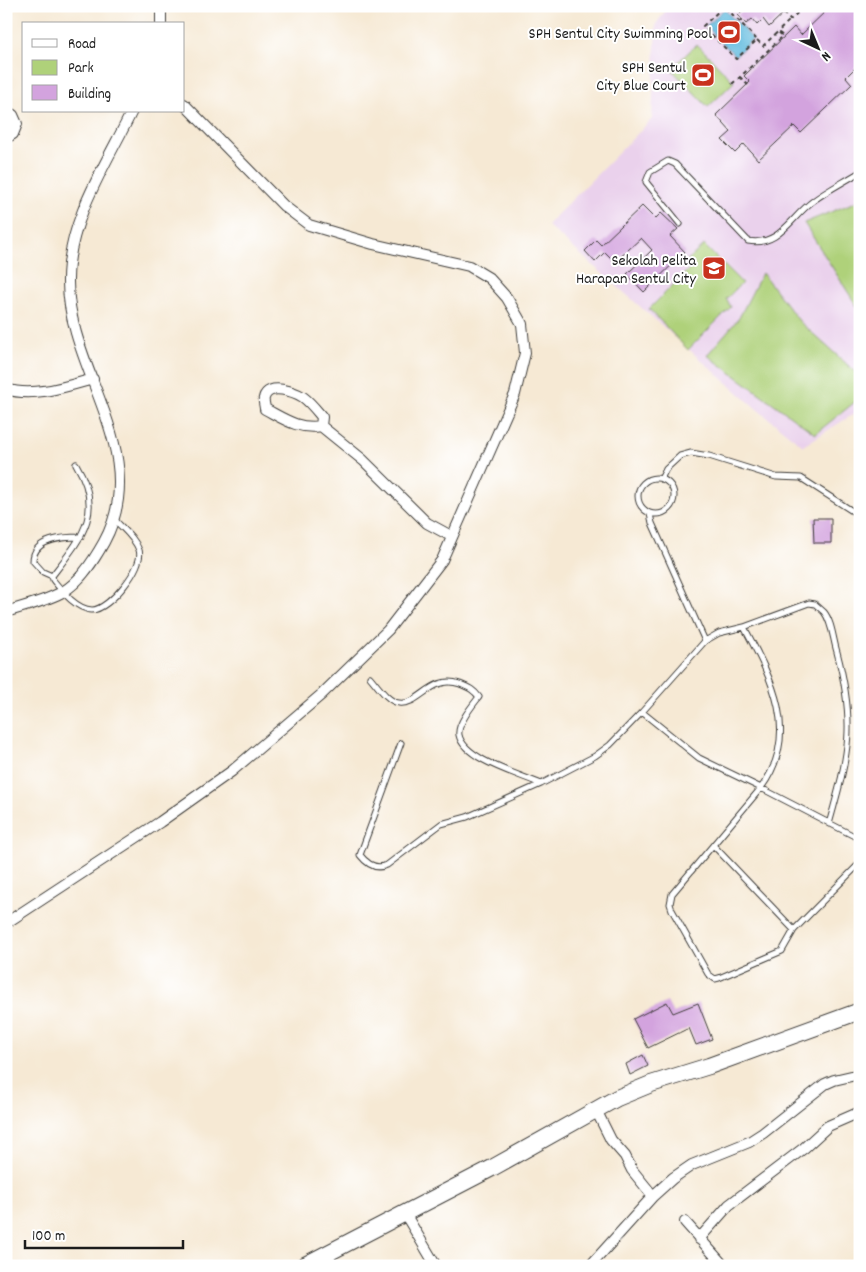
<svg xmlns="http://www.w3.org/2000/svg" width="866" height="1272" font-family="Dekko,sans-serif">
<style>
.built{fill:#ead1ec}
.green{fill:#afd17a;stroke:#66764b}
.water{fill:#62bbdf;stroke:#3f6c7e}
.building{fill:#d3a3de}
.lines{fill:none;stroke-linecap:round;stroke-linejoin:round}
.service-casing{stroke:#3d3b38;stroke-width:7}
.minor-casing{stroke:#3d3b38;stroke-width:12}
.primary-casing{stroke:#3d3b38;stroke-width:18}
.path{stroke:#3d3b38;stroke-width:2;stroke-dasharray:4 4;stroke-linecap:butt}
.service{stroke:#fff;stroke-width:5}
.minor{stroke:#fff;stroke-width:10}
.primary{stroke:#fff;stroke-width:16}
.labels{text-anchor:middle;stroke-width:4;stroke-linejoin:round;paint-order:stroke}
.poi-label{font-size:16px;fill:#1c1c1c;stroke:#fff;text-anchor:end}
</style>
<rect width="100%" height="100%" fill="#fff"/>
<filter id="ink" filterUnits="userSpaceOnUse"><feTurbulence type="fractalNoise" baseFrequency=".02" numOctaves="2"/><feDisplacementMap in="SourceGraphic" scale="10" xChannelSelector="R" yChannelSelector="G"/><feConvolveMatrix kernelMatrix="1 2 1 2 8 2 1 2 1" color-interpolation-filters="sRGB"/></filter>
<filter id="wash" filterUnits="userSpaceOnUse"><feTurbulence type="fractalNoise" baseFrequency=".0096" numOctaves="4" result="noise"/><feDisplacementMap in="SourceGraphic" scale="20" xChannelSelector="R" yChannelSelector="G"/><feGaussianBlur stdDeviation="1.12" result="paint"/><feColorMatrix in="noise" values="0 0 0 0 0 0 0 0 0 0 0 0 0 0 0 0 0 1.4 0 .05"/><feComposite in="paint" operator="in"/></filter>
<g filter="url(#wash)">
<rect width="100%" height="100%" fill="#f6e9d4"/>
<path class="built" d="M669,6H860V200L804,223L860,311V410L803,446L757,409L547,225L652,119L656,24Z"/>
<path class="green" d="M697,44L734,82L708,107L671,69Z
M860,200V311L804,223Z
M704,245L742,283L726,299L731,307L688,350L649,309L691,267L687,261Z
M762,273L800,322L860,376V398L815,434L707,355L739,318Z"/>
<path class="water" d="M724,9L753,39L735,56L706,26Z"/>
<g id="blocks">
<path class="building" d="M739,6H791L769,27L763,19L757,25L752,19L746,24L738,15L743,10Z
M831,6H860V63L846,77L852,84L801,133L794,126L758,160L744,144L735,153L722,140L731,132L716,115L750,82L744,76L794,27L801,35Z
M642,206L655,219L661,213L678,229L670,236L685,252L644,292L627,274L652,250L641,238L615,262L605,252L595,262L585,251L596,240L601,245Z
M813,518H831V543H814Z
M667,1002L673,1013L698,1003L712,1039L696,1045L689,1028L648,1048L633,1019Z
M643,1055L648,1066L630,1075L626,1064Z"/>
</g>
</g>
<g filter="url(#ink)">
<use href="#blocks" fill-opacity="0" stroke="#3d3b38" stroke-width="1"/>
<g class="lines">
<g class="service-casing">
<path id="service" d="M680,224L646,182L650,172L668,161L675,164L748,241C779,247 791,217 813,201C828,190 844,182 860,172
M76,464C105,512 82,537 52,576L53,580C62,591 76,609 92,610C109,610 145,566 139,550C135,538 123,529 115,520
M638 496a18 18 0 1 1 36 0a18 18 0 1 1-36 0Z
M661,479L666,469L680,456L691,453L709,456L776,477L801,478L860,516
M52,576L43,572L33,561C33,538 65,537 81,537
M744,627C772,679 801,734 761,788L672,894L670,904L672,910L708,974L715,979L719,978L782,951L794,930L860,863
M705,641L719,633L744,627L809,603L815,604L824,612C832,622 833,639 837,652C856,725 849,753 829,824
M6,649L9,660L6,664
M370,677C377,685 388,702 399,703C420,706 431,674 460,684C469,688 473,689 479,697C472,706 457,724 459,735C464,760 522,775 541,784
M642,712L705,641L652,523L650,514
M401,743L360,855C367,864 376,870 387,865L441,824L467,817L541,784L595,756L610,745L642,712L699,758L761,788L860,839
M713,845L794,930"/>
</g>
<g class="minor-casing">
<path id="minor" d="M161,24V6
M6,111L13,115L17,124L13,134L6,138
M6,389C33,398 68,386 93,379
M321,426C299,430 284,419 265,409C265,406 263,401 264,398C268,382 295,392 303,397C311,403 316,410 322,417L321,426L363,460L427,523L451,536
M6,612C24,606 47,601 64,591C81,581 94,560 104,542C153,452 67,370 68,280C68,220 107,163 132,111
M6,923L160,822L232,771L321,695L388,630L442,560L515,394L525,353L522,324L507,298L489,278L469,266L373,244L309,225L284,206L184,104
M596,1110L611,1140L625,1156L632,1170L653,1196
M404,1212L436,1266
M685,1222L724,1266
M699,1239L729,1205L804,1148L828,1126L860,1112
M590,1266L653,1196L673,1178L692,1165L749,1142L763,1133L825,1084L834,1080L860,1074"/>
</g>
<g class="primary-casing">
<path id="primary" d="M303,1266L492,1168L617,1098L651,1084L709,1066L860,1011"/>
</g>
<path class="path" d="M819,6L825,12
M783,13L790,20L805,6
M740,22L724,6L703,26L736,59L757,40L740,22L742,20
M757,40L763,46L790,20
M732,84L740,77
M748,85L740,77L783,36L778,32"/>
<use href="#service" class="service"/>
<use href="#minor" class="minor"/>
<use href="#primary" class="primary"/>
</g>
</g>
<defs>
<g id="stadium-square" transform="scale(1.25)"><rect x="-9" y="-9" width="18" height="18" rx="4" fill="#c8321e" stroke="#fff"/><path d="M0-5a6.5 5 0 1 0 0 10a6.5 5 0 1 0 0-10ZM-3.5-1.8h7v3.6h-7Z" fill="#fff"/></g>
<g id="school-square" transform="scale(1.25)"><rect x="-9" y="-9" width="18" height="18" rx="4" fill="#c8321e" stroke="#fff"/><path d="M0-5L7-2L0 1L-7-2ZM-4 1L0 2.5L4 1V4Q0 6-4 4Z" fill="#fff"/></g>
</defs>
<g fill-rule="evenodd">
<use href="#stadium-square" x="729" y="32"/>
<use href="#stadium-square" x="703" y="75"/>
<use href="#school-square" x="714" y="268"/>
</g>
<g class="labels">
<g class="poi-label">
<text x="712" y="38">SPH Sentul City Swimming Pool</text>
<text x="686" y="72">SPH Sentul<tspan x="686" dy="18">City Blue Court</tspan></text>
<text x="696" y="265">Sekolah Pelita<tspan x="696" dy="18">Harapan Sentul City</tspan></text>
</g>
</g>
<rect width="866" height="1272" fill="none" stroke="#fff" stroke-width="25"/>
<rect x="22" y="22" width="162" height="90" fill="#ffffff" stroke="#a4a4a4"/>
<rect x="32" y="39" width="25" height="8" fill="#ffffff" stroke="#a4a4a4"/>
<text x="68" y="48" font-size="15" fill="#1c1c1c">Road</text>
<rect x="32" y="60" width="25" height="15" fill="#afd17a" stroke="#a4a4a4"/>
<text x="68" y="72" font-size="15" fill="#1c1c1c">Park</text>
<rect x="32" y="85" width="25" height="15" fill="#d3a3de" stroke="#a4a4a4"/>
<text x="68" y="98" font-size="15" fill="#1c1c1c">Building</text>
<g transform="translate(818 48) rotate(136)" stroke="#ffffff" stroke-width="4" paint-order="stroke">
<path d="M0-4L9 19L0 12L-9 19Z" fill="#1c1c1c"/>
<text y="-8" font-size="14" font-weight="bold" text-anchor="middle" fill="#1c1c1c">N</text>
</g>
<path d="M25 1240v8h158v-8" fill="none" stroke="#1c1c1c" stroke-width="2.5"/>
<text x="32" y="1240" font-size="15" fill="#1c1c1c" stroke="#ffffff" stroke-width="4" paint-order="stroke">100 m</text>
</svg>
